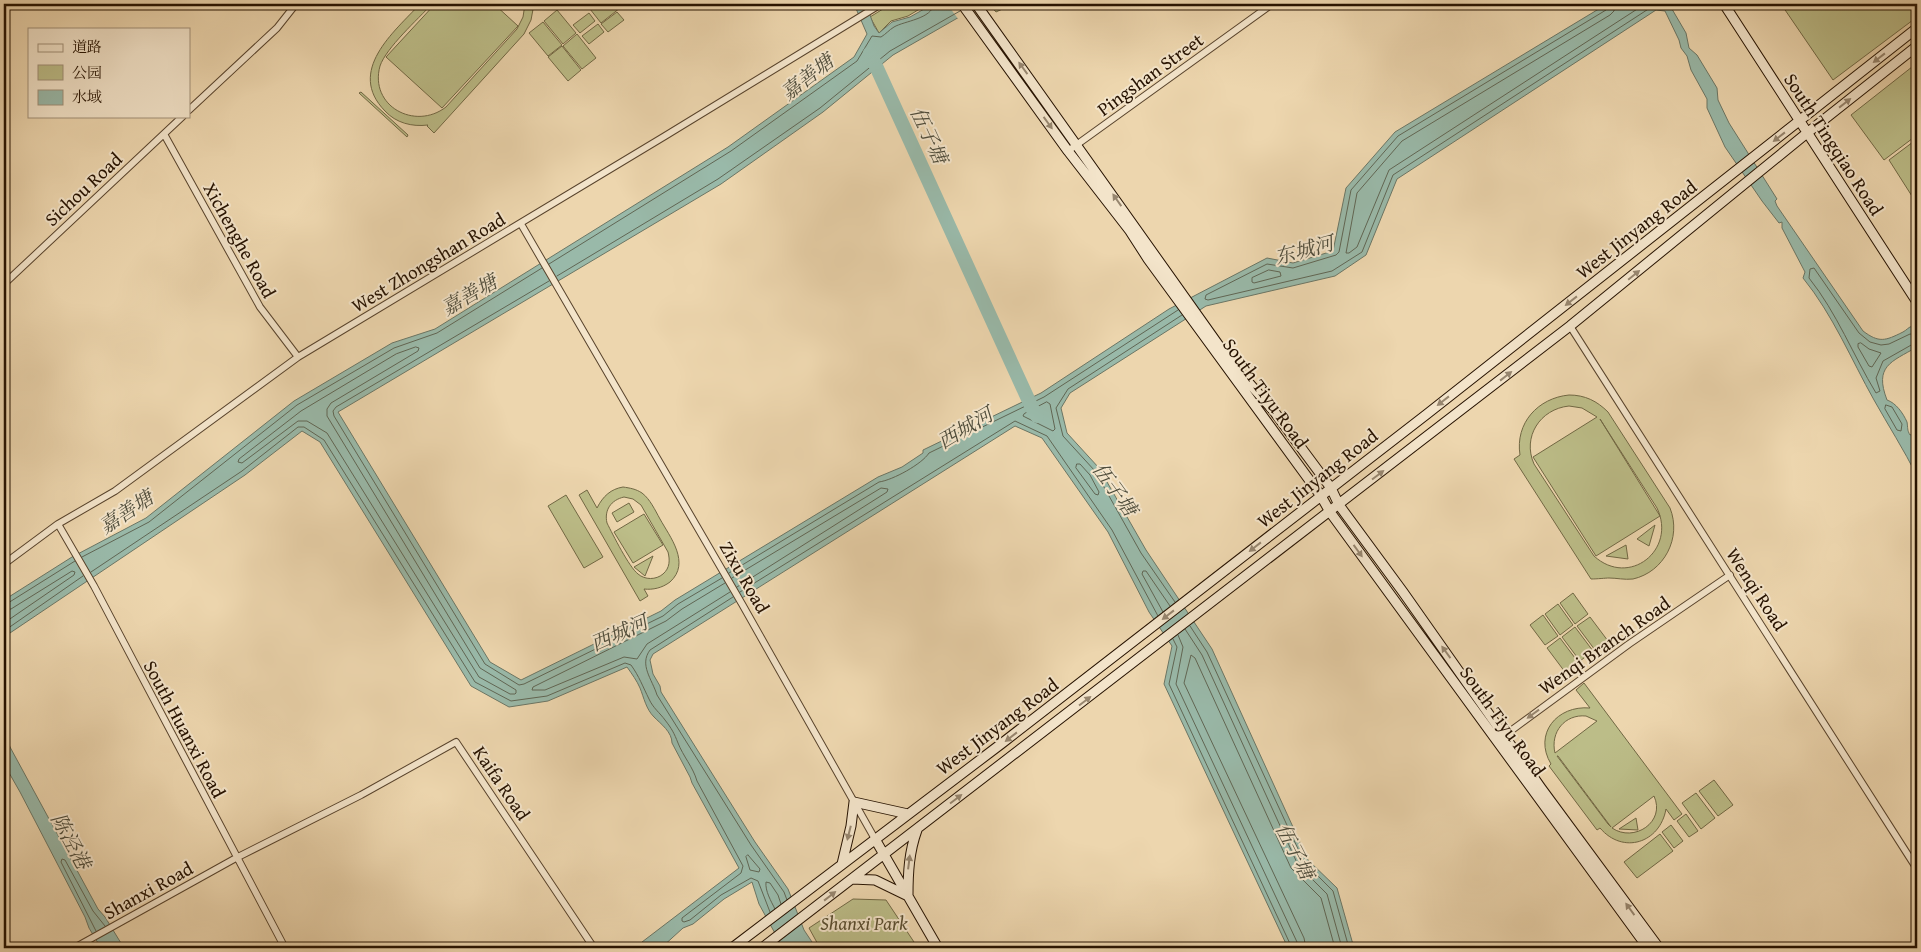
<svg xmlns="http://www.w3.org/2000/svg" width="1921" height="952" font-family="'Gentium Book Plus','Noto Serif SC',serif">
<style>
.green{fill:#bcbd88;stroke:#716844;fill-rule:evenodd}
.water{fill:#99b9a9;stroke:#6b7665}
.pier{fill:#edd6ae}
.lines{fill:none;stroke-linecap:round;stroke-linejoin:round}
.shore{stroke:#606654;stroke-width:1}
.river{stroke:#99b9a9;stroke-width:14}
.street-casing{stroke:#58432c;stroke-width:8}
.secondary-casing{stroke:#261200;stroke-width:11}
.street{stroke:#f3e4ca;stroke-width:6}
.secondary{stroke:#f3e4ca;stroke-width:9}
.oneway{fill:#97866f}
.labels{text-anchor:middle;stroke-width:4;stroke-linejoin:round;paint-order:stroke}
.street-label{font-size:19px;fill:#261200;stroke:#f3e4ca}
.park-label{font-size:19px;font-style:italic;fill:#5a4e30;stroke:#f3e4ca}
.water-label{font-size:20px;font-style:italic;fill:#4e4c3b;stroke:#f3e4ca}
</style>
<rect width="100%" height="100%" fill="#edd6ae"/>
<filter id="stains"><feTurbulence type="fractalNoise" baseFrequency=".004" numOctaves="4"/><feColorMatrix values="0 0 0 0 .2 0 0 0 0 .09 0 0 0 0 .02 0 0 0 .5 -.17"/></filter>
<radialGradient id="worn" r=".72"><stop offset=".6" stop-color="#630" stop-opacity="0"/><stop offset="1" stop-color="#630" stop-opacity=".3"/></radialGradient>
<path class="green" d="M420,4H432C418,19 386,48 380,66C369,106 415,131 446,107L517,29L523,17L525,4H534L531,20L524,34L434,133L427,126L428,125C412,127 396,123 385,111C346,71 394,32 420,4Z
M435,4H494L518,26L442,108L386,57Z
M596,4H625L601,23L590,9Z
M891,4H928L908,16L891,21L879,33L870,17Z
M989,4H1013L996,12Z
M1781,4H1917V17L1833,80Z
M557,10L576,33L563,44L544,21Z
M617,12L624,20L608,32L601,24Z
M589,13L595,21L580,33L573,25Z
M543,22L562,45L548,56L529,33Z
M598,24L604,32L589,44L582,36Z
M577,34L596,58L582,69L563,46Z
M562,46L581,70L568,81L548,57Z
M1917,63V135L1884,160L1851,115Z
M361,92L408,135L407,137L359,93Z
M1917,139V204L1889,160Z
M1569,395C1585,395 1597,401 1608,412L1670,508C1682,538 1664,572 1633,579C1624,580 1617,578 1609,578C1606,578 1597,579 1591,579L1514,459L1520,455C1515,423 1538,398 1569,395ZM1569,406L1582,408L1597,417L1533,457L1596,556L1660,516L1600,419L1657,508C1677,550 1629,588 1594,556L1534,464C1522,437 1540,409 1569,406Z
M623,487C630,488 636,489 642,493C650,499 655,510 660,519C670,537 691,563 670,582C662,588 653,590 644,589L648,596L640,601L579,495L587,490L597,508C603,496 611,489 623,487ZM624,497L633,499L641,505L668,552C670,560 670,568 663,574C656,580 645,580 638,574C629,567 613,535 607,523C604,510 611,500 624,497Z
M566,495L603,557L584,568L548,506Z
M629,503L634,512L617,522L612,513Z
M644,514L663,545L633,563L614,532Z
M1655,525L1649,546L1637,539Z
M1626,545L1628,559L1606,556Z
M653,556L645,576L634,567Z
M1573,593L1588,614L1575,624L1560,603Z
M1558,604L1573,625L1560,635L1545,614Z
M1543,615L1558,636L1545,645L1530,625Z
M1590,617L1608,641L1595,650L1577,626Z
M1575,627L1593,651L1580,661L1562,637Z
M1560,638L1578,662L1565,672L1547,648Z
M1584,683L1682,814L1674,820L1666,809C1660,843 1623,855 1600,828L1597,830L1549,766L1551,764C1533,734 1557,705 1590,708L1576,690ZM1586,716L1597,721L1555,753C1550,732 1565,714 1586,716ZM1557,756H1558L1611,827L1608,824ZM1654,796C1666,822 1634,843 1612,828Z
M1714,780L1733,805L1718,816L1699,791Z
M1696,793L1715,818L1701,829L1682,803Z
M1686,814L1698,831L1689,837L1677,821Z
M1636,818L1638,830L1619,829Z
M1671,825L1683,841L1674,848L1662,832Z
M1660,834L1673,851L1637,878L1624,862Z
M853,899L886,900L918,948H820L809,928Z"/>
<path class="water" d="M854,4H866L874,26L879,33L892,22L910,17L933,4H982L893,55L823,112L721,184L338,412L490,662L521,680L661,611L675,600L878,477L902,467L923,453V450L1041,393L1169,309L1267,258L1293,263L1333,251L1346,188L1395,132L1607,4H1669L1686,33L1689,48L1697,55L1717,88L1718,100L1729,123L1777,199L1775,201L1777,206L1863,331C1879,343 1885,341 1903,332C1907,330 1908,327 1913,326L1917,334V347C1891,362 1874,366 1887,400C1896,403 1903,413 1907,422C1908,428 1907,430 1910,435L1915,433L1917,439V476C1904,450 1888,425 1874,400C1851,359 1833,315 1803,278L1805,272L1782,228V222L1779,223L1762,201L1725,147L1707,108V99L1691,70L1687,56L1681,48L1679,40L1665,11L1656,10L1397,179L1366,255L1335,276L1206,306L1070,393L1061,408L1067,433L1099,468L1146,550L1212,649L1308,860L1337,888L1354,948H1288L1164,684L1172,646L1149,612L1108,532L1042,438L1015,426L653,654L650,660L653,674L660,686L661,692L755,842L788,889L804,930L816,948H783L759,904L752,882L724,899L693,924L683,928L661,948H638L642,942L739,868L692,783L690,777L672,743C672,732 661,724 654,717C646,709 644,698 640,688C637,681 632,674 627,667L548,701L509,707L471,686L320,442L302,431L245,475L4,637V600L72,557L146,518L294,401L392,343L435,329L728,147L854,57L867,34Z
M4,728L10,747L98,909L105,917L124,948H101L89,928L85,917L20,792L4,764Z"/>
<path class="pier" d="M947,4H985L959,20Z"/>
<g class="lines">
<path class="shore" d="M1609,4L1606,10L1398,136L1351,190L1339,252L1336,255L1293,268L1267,264L1206,295L1205,299L1208,300L1332,271L1362,252L1393,175L1653,6H1663L1665,4
M1615,4L1614,11L1610,15L1402,141L1357,193L1346,253H1349L1357,247L1389,170L1645,4
M549,264L731,151L857,61L872,36L881,37C886,34 889,30 894,27C904,21 932,19 934,4
M1269,270L1280,272L1281,276L1254,283L1252,282V278Z
M557,276L718,179L820,108L890,51L960,11
M549,281L336,407L333,411L334,416L485,664L519,685L524,684L663,616L678,604L722,578
M1917,335L1910,334L1889,344L1881,345L1870,342L1859,333L1814,268L1810,269L1809,278C1837,313 1853,355 1876,393L1880,391L1876,378L1883,361L1913,344L1917,343
M1861,343L1869,349L1881,353L1872,367L1869,366L1858,347V344Z
M416,347L419,348L418,351L331,403L327,409V416L480,668L516,690V693L515,694H510L479,677L327,433L307,421H298L242,463L238,462L239,459L301,411L396,354Z
M1047,402L1050,404L1055,429L1053,431L1023,416L1024,414Z
M1886,405L1892,407L1902,424L1901,431L1897,430L1885,409Z
M1077,464H1080L1090,475L1099,492L1098,495L1095,494L1076,468Z
M82,557L149,522L297,405L394,348L437,333L542,268
M91,572L242,471L298,427H304L324,440L475,682L511,701L547,696L625,663L631,665C639,676 643,687 649,699C653,708 660,713 665,720C672,729 674,733 678,743C683,756 693,767 697,781L743,866L741,873L682,918V921L684,922L690,920L721,895L751,878L758,881L770,912
M729,573L879,482C893,480 922,464 929,453L1044,397L1178,310
M732,578L881,488L888,489L887,492L737,587
M725,583L682,609L666,621L533,687L532,690H545L624,657L637,659L647,644L730,592
M740,592L1015,421L1047,436L1112,530L1158,616
M733,597L650,650C639,665 652,679 657,695L751,845L784,892L787,900
M1175,602L1141,553L1095,471L1063,436L1056,408L1068,389L1182,315
M4,604L8,603L75,561
M4,610L11,609L72,571L75,572L74,575L4,623
M1163,612L1142,574L1143,571H1146L1170,606
M1190,626L1207,652L1304,862L1333,891L1349,948
M1185,629L1202,655L1298,865L1327,894L1342,948
M4,631L83,576
M1178,635L1183,647L1176,684L1297,942L1298,948
M1173,639L1177,647L1169,684L1292,948
M748,855L760,869L759,872L750,870L746,857Z
M775,909C771,901 765,891 766,882L770,883L778,895L781,904
M96,931L61,862L62,859L65,860L93,911L105,926
M1306,948L1304,938L1184,683L1191,655L1195,658L1291,868L1321,898L1335,948"/>
<path class="river" d="M870,53L1033,410L1037,416"/>
<g class="street-casing">
<path id="street" d="M189,110L277,28L296,4
M164,134L260,307L298,357
M1068,151L1272,4
M521,224L742,604L875,839
M4,284L183,116
M1570,326L1917,869
M58,524L94,586L285,948
M4,564L58,524L115,491L298,357L665,136L881,4
M1501,738L1629,644L1730,575
M74,948L236,858L361,795L456,742L594,948"/>
</g>
<g class="secondary-casing">
<path id="secondary" d="M962,4L1068,151L1130,231L1148,259L1321,496L1330,512L1648,948
M976,4L1232,364L1273,410L1331,488L1339,505L1403,592L1541,788L1659,948
M1724,4L1917,302
M875,839L938,948
M842,864L851,826L854,802L908,814
M852,879L875,880L908,896
M908,896C908,873 909,852 917,830
M732,948L1001,744L1427,414L1917,28
M762,948L1570,326L1807,133L1917,46"/>
</g>
<use href="#street" class="street"/>
<use href="#secondary" class="secondary"/>
</g>
<defs><path id="oneway-solid" d="M-6-.8H1V-3.2L6.5 0L1 3.2V.8H-6Z" transform="scale(1.25)"/></defs>
<g class="oneway">
<use href="#oneway-solid" transform="translate(1879 58) rotate(142)"/>
<use href="#oneway-solid" transform="translate(1023 68) rotate(-126)"/>
<use href="#oneway-solid" transform="translate(1845 103) rotate(-38)"/>
<use href="#oneway-solid" transform="translate(1048 123) rotate(54)"/>
<use href="#oneway-solid" transform="translate(1779 137) rotate(142)"/>
<use href="#oneway-solid" transform="translate(1117 200) rotate(-125)"/>
<use href="#oneway-solid" transform="translate(1634 275) rotate(-39)"/>
<use href="#oneway-solid" transform="translate(1571 301) rotate(142)"/>
<use href="#oneway-solid" transform="translate(1506 376) rotate(-38)"/>
<use href="#oneway-solid" transform="translate(1443 401) rotate(142)"/>
<use href="#oneway-solid" transform="translate(1378 475) rotate(-37)"/>
<use href="#oneway-solid" transform="translate(1255 547) rotate(142)"/>
<use href="#oneway-solid" transform="translate(1358 551) rotate(54)"/>
<use href="#oneway-solid" transform="translate(1168 615) rotate(142)"/>
<use href="#oneway-solid" transform="translate(1446 652) rotate(-126)"/>
<use href="#oneway-solid" transform="translate(1085 701) rotate(-37)"/>
<use href="#oneway-solid" transform="translate(1533 714) rotate(144)"/>
<use href="#oneway-solid" transform="translate(1011 737) rotate(142)"/>
<use href="#oneway-solid" transform="translate(956 799) rotate(-37)"/>
<use href="#oneway-solid" transform="translate(849 833) rotate(104)"/>
<use href="#oneway-solid" transform="translate(909 862) rotate(-83)"/>
<use href="#oneway-solid" transform="translate(830 896) rotate(-38)"/>
<use href="#oneway-solid" transform="translate(1630 909) rotate(-126)"/>
</g>
<g class="labels">
<g class="street-label">
<text transform="translate(1150 74) rotate(-36)" y="7">Pingshan Street</text>
<text transform="translate(1834 144) rotate(57)" y="7">South Tingqiao Road</text>
<text transform="translate(83 189) rotate(-43)" y="7">Sichou Road</text>
<text transform="translate(1636 229) rotate(-38)" y="7">West Jinyang Road</text>
<text transform="translate(240 240) rotate(61)" y="7">Xichenghe Road</text>
<text transform="translate(428 262) rotate(-31)" y="7">West Zhongshan Road</text>
<text transform="translate(1266 393) rotate(54)" y="7">South Tiyu Road</text>
<text transform="translate(1317 478) rotate(-38)" y="7">West Jinyang Road</text>
<text transform="translate(745 577) rotate(60)" y="7">Zixu Road</text>
<text transform="translate(1757 589) rotate(57)" y="7">Wenqi Road</text>
<text transform="translate(1604 645) rotate(-35)" y="7">Wenqi Branch Road</text>
<text transform="translate(1503 721) rotate(54)" y="7">South Tiyu Road</text>
<text transform="translate(997 726) rotate(-37)" y="7">West Jinyang Road</text>
<text transform="translate(185 729) rotate(62)" y="7">South Huanxi Road</text>
<text transform="translate(502 783) rotate(56)" y="7">Kaifa Road</text>
<text transform="translate(148 890) rotate(-29)" y="7">Shanxi Road</text>
</g>
<g class="park-label">
<text x="864" y="930">Shanxi Park</text>
</g>
<g class="water-label">
<text transform="translate(807 77) rotate(-38)" y="7">嘉善塘</text>
<text transform="translate(929 135) rotate(65)" y="7">伍子塘</text>
<text transform="translate(1304 250) rotate(-15)" y="7">东城河</text>
<text transform="translate(469 295) rotate(-30)" y="7">嘉善塘</text>
<text transform="translate(965 428) rotate(-31)" y="7">西城河</text>
<text transform="translate(1115 489) rotate(54)" y="7">伍子塘</text>
<text transform="translate(126 512) rotate(-34)" y="7">嘉善塘</text>
<text transform="translate(619 633) rotate(-24)" y="7">西城河</text>
<text transform="translate(71 841) rotate(62)" y="7">陈泾港</text>
<text transform="translate(1295 851) rotate(63)" y="7">伍子塘</text>
</g>
</g>
<rect width="1921" height="952" fill="none" stroke="#edd6ae" stroke-width="20"/>
<rect x="5" y="5" width="1911" height="942" fill="none" stroke="#261200" stroke-width="2.5"/>
<rect x="10" y="10" width="1901" height="932" fill="none" stroke="#261200"/>
<rect x="28" y="28" width="162" height="90" fill="#f3e4ca" stroke="#a19079"/>
<rect x="38" y="44" width="25" height="8" fill="#f3e4ca" stroke="#a19079"/>
<text x="72" y="52" font-size="15" fill="#261200">道路</text>
<rect x="38" y="65" width="25" height="15" fill="#bcbd88" stroke="#a19079"/>
<text x="72" y="78" font-size="15" fill="#261200">公园</text>
<rect x="38" y="90" width="25" height="15" fill="#99b9a9" stroke="#a19079"/>
<text x="72" y="102" font-size="15" fill="#261200">水域</text>
<rect width="100%" height="100%" filter="url(#stains)"/>
<rect width="100%" height="100%" fill="url(#worn)"/>
</svg>
